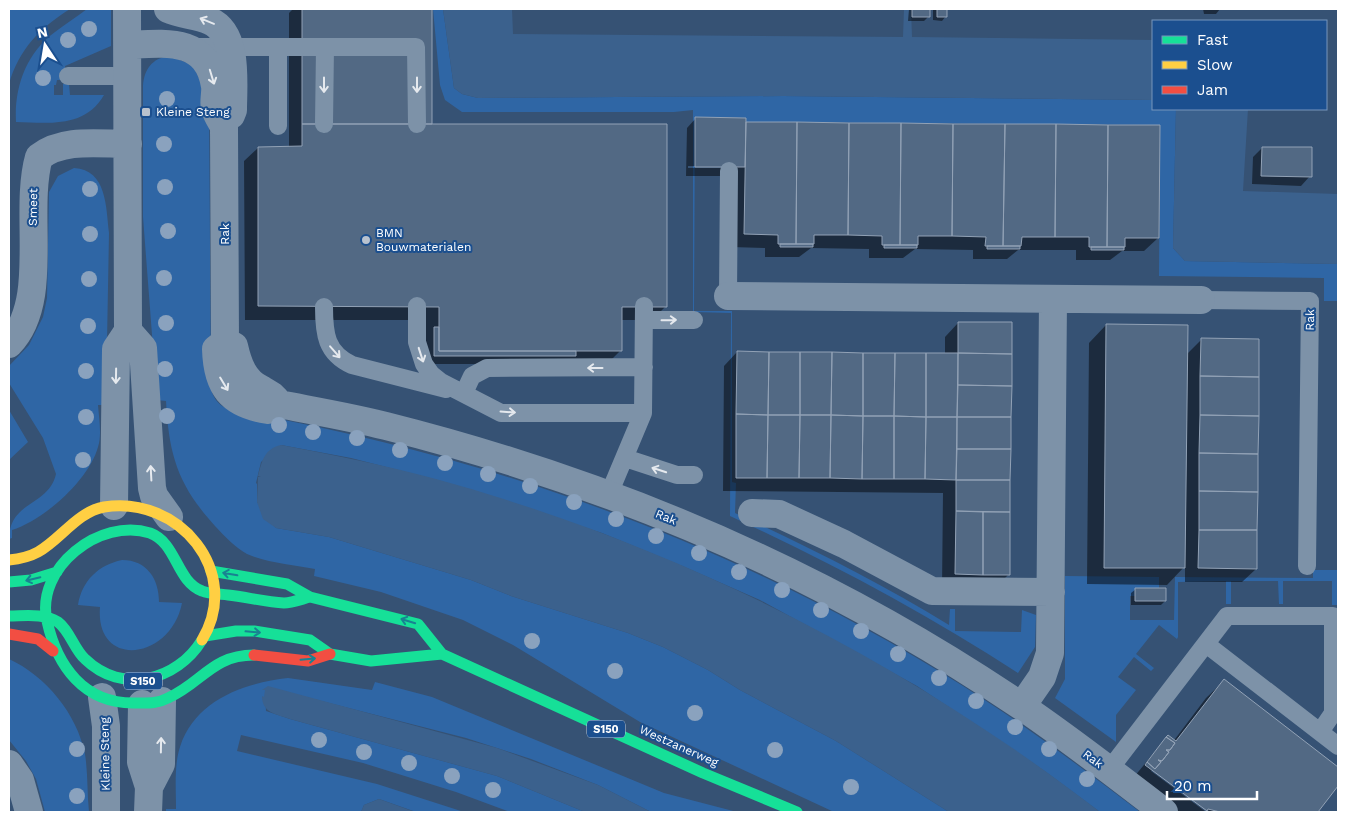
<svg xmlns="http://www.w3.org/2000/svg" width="1347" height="821" font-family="'Work Sans',sans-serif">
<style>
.green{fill:#2f66a5}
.water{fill:#3b618d}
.shadow{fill:#0007;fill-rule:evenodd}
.building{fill:#526984;stroke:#92a2b6}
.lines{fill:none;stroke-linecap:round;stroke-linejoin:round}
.lane{stroke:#7d92a8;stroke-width:18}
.street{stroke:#7d92a8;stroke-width:28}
.fast{stroke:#16e098;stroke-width:11}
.slow{stroke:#ffcf43;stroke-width:11}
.jam{stroke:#f24e42;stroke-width:11}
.tree{fill:#8aa2be}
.oneway{stroke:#e5e9ee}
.oneway2{stroke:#198292}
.poi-dot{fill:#b9c2ce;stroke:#1b4f8f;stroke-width:2}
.labels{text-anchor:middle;stroke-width:4;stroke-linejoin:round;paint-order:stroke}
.shield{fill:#1b4f8f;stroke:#bbcadd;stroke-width:1}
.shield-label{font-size:11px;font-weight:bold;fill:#fff}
.poi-label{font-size:12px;fill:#fff;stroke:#1b4f8f;text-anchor:start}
.street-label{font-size:12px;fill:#fff;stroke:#1b4f8f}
</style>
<rect width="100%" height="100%" fill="#365274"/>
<path class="green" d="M9,9H70C40,28 19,49 9,84Z
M87,9H111V46L65,66V80H57L56,85H54V95H63V84H69L70,95H104C85,128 49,123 16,122C14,88 26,53 55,32C65,24 77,17 87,9Z
M433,9H443L454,88L462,94L478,98L783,96L1153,100V109H1176L1173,248L1185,261L1338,264V301H1324V278L1159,276L1160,125L746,122L745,118L695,117L694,311H732V482L736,483L735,513C809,547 880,583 949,625L950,609H955V631L1021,632L1022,610L1036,615L1035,647L1018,673C926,613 830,562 730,516L731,313L693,312V110L674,112H462L445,100L440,85Z
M169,56L193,65L209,100L211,389C214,400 220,407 232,410C495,457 736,544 963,686C1025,725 1082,768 1140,812H1100L1046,772L917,686L760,600L687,568L602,533L437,480L351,458L281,445L261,462L256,483L257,484V502L276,528L329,537L471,580L511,596L628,633L663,647L708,670L740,690L836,741L949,812H834L640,722L513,645L463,620L381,592L314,576L315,569C294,565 267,563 247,554C235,547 225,537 215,526C178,485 169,456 166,401L157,400L143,217V86C144,70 152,58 169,56Z
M74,168C107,170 106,207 109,233L106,397L102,405H98C99,418 102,435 98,447C89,480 44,520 12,530V538L9,539C9,501 49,506 56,474L43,438L9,383V366L29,345L43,317L47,298L49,192L58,176Z
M9,410L28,442L9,460Z
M122,560C147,560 159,579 159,602L182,603C171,660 95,670 100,607L78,605C82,581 98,565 122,560Z
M1313,570H1338V605H1332V581H1283V604H1279L1278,581H1231V604H1226V581L1178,582V637L1177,639L1159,625L1136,654L1154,668L1151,671L1134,657L1118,677L1136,690L1116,715V742L1055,698L1065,679V576L1159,577V588H1135V596H1130V620H1174L1175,577L1313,578Z
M9,659C46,676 77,714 85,754C88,773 87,793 89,812H96H45L36,779L26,761L9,740Z
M288,678L372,690L375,682L432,697L664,793L737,812H651L598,785L531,759L466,738L286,692L265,690L266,711L290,719L497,776L585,812H510L456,792L363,763L241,735L237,751L377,784L464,812H416L379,799L364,805L361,812H166V809H176C176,789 174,765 180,747C195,700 244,683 288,678Z"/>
<path class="water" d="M443,9H512L513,34L903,37L904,9H911L912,37L1153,40V100L783,96L478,98L462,94L454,88Z
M1176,109H1248L1243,191L1338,194V264L1185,261L1173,248Z
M281,445C333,455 385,465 436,479C676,545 904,660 1100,812H949L836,741L740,690L708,670L663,647L628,633L511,596L471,580L329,537L276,528L263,519L257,502L258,477L261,476H258C262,461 264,449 281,445Z
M268,686L497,748L598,785L651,812H585L497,776L290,719C276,714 262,713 262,696L264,697L265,690H262Z
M379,799L415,812H424H361L364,805Z"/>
<path class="shadow" d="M293,9H431V126L666,306L652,320H620V351L607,364H426V320H245L244,161L258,148H289V13Z
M909,9H929V16L924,21H908Z
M933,9H946V16L942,21L933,20Z
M1203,9H1220L1216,14H1204Z
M696,118L744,125L746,123L1158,238L1144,251H1122L1110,260H1076V250H1018L1007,259H973V250L915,249L903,258H869V249L811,248L799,257H765V248L731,247L732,176H686L687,128ZM688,166H732V168H688Z
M1262,148L1310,176L1301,186L1252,184L1253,157Z
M958,323L1011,324L1008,575L995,588H942L943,493L723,491L724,366L737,352L945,355V337Z
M1106,325L1186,355L1201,340L1256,569L1242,582H1185V566L1167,585L1087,584L1089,343Z
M1136,589L1165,601L1161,605H1131V593Z
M1224,681L1338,768V784L1317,812H1207L1209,811L1153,769L1151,771L1206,812H1168L1129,783L1162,743H1172L1206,698Z"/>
<path class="building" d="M302,9H432V124H302Z
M912,9H930V17H912Z
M937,9H947V17H937Z
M695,117L746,118L745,167H695Z
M746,122H797L796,244H778V235L744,234Z
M797,122L849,123L848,235H814V244H796Z
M849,123H901L900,245H882V236L848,235Z
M901,123L953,124L952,236H918V245H900Z
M302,124H667V307H622V351H439V307L258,306V147L302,146Z
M953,124H1005L1003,246H985L986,237L952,236Z
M1005,124H1056L1055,237H1022L1021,246H1003Z
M1056,124L1108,125L1107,247H1089V237H1055Z
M1108,125H1160L1159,238H1125V247H1107Z
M1262,147H1312V177L1261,176Z
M780,244H813V247H780Z
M884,245H917V248H884Z
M987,246H1020V249H987Z
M1091,247H1124V250H1091Z
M958,322H1012V354L958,353Z
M1106,324L1188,325L1185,568H1104Z
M434,327H439V351H576V356H434Z
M1201,338L1259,339V377L1200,376Z
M737,351L769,352L768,415L736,414Z
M769,352H800V415H768Z
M800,352H832L831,415H800Z
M832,352L863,353V416L831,415Z
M863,353H895L894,416H863Z
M895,353H926V417L894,416Z
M926,353H958L957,417H926Z
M958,353L1012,354V386L958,385Z
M1200,376L1259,377V416L1200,415Z
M958,385L1012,386L1011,417H957Z
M736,414L768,415L767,478H736Z
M768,415H800L799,478H767Z
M800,415H831L830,478H799Z
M831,415L863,416L862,479L830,478Z
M1200,415L1259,416L1258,454L1199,453Z
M863,416H894V479H862Z
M894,416L926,417L925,479H894Z
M926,417H957L956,480L925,479Z
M957,417H1011V449H957Z
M957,449H1011L1010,480H956Z
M1199,453L1258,454V492L1199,491Z
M956,480H1010V512L956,511Z
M1199,491L1258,492L1257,530H1199Z
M956,511L983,512V575L955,574Z
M983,512H1010V575H983Z
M1199,530H1257V569L1198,568Z
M1135,588H1166V601H1135Z
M1224,679L1338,767V786L1318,812H1220L1208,809L1207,811L1145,765L1147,762L1155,769L1161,762L1158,760L1162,761L1169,752L1166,750H1170L1175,743L1166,737L1168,735L1176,741Z
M1166,737L1175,743L1170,750H1166L1169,752L1162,761L1158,760L1161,762L1155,769L1147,762Z"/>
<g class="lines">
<path class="lane" d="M187,47H416L417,124
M68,76H128
M324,124L325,47
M278,126V47
M728,296L729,171
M1201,300L1310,301L1307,566
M417,306V342L424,364L431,374L441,382L501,413H643
M324,307C324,334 326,353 352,365L446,389
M644,320H694
M464,393L472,376L487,368L644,367
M625,458L677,475H694
M609,494L643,413L644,306
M1206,644L1338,746
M1109,770L1227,616H1333V713L1320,732"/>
<path class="street" d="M168,9C181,15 197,15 210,21C239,34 233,84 233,110L231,115
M128,45C165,43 207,37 215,86C216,93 213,102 215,109C217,115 221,121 224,127L225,342
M728,296L1201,300
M128,331L143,348L152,488L154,496L169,517
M225,342L216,349C217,387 230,404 268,410L279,404C315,411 351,417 386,426C612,483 828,575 1021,706C1070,739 1117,776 1164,812
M225,342L234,346C238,364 244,381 261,389C270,394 273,395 279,404
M9,344C51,301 23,213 39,157C63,138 99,144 128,144
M114,506L116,349L128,331L127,9
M752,513L779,514L844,544L932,591L1051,592
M102,697L106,726V812
M142,704L141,762L149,787
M1022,706L1042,677L1050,653L1053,300
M9,764L20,780L29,812
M148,812L149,787L161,764L162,701"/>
<path class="fast" d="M211,571L287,584L310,597L418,624L442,654
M9,582L31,580L57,572
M9,616C25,616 43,613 58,622C70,631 74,649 85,659C122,695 177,681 202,640
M205,636L236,631H254L310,640L330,654L371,661L442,654L703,773L797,812
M254,655C212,655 202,683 168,698C157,704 147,703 135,703C84,704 57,666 47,621C35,568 100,517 150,533C177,543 176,581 202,591C209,594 220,594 228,595C246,597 266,602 284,603C292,603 302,599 310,597"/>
<path class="slow" d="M9,560C19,559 29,557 38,552C61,539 77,512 104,507C179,495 243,572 202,640"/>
<path class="jam" d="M9,634L38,639L53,651
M254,655L308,661L330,654"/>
</g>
<g class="tree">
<circle cx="89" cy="29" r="8"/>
<circle cx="68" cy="40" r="8"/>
<circle cx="43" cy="78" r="8"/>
<circle cx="167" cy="99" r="8"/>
<circle cx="164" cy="144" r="8"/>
<circle cx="165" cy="187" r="8"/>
<circle cx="90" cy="189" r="8"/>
<circle cx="168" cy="231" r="8"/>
<circle cx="90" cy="234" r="8"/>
<circle cx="164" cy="278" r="8"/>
<circle cx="89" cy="279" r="8"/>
<circle cx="166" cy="323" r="8"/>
<circle cx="88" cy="326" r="8"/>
<circle cx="165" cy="369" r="8"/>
<circle cx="86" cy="371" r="8"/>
<circle cx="167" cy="416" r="8"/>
<circle cx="86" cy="417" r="8"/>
<circle cx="279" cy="425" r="8"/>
<circle cx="313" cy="432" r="8"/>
<circle cx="357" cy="438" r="8"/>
<circle cx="400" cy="450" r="8"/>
<circle cx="83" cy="460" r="8"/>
<circle cx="445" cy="463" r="8"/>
<circle cx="488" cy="474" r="8"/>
<circle cx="530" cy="486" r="8"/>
<circle cx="574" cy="502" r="8"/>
<circle cx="616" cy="519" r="8"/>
<circle cx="656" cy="536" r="8"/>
<circle cx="699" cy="553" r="8"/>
<circle cx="739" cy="572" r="8"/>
<circle cx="782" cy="590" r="8"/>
<circle cx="821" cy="610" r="8"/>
<circle cx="861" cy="631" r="8"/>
<circle cx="532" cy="641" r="8"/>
<circle cx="898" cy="654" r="8"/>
<circle cx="615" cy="671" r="8"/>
<circle cx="939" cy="678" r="8"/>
<circle cx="976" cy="701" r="8"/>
<circle cx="695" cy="713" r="8"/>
<circle cx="1015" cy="727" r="8"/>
<circle cx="319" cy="740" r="8"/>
<circle cx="77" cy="749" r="8"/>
<circle cx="1049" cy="749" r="8"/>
<circle cx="775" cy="750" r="8"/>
<circle cx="364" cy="752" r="8"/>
<circle cx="409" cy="763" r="8"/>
<circle cx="452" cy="776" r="8"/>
<circle cx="1087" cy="779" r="8"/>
<circle cx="851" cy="787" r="8"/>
<circle cx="493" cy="790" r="8"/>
<circle cx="77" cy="796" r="8"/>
</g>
<defs><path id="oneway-shaft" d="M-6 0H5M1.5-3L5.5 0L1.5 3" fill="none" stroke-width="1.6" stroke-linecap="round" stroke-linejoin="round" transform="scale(1.25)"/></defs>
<g class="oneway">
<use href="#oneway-shaft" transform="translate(207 21) rotate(-158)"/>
<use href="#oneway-shaft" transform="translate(212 77) rotate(73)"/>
<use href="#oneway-shaft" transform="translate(324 85) rotate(90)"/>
<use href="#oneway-shaft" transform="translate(417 85) rotate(90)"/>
<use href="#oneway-shaft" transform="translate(669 320) rotate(-1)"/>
<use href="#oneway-shaft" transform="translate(335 352) rotate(49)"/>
<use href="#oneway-shaft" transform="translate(421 355) rotate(72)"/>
<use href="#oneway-shaft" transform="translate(595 368) rotate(180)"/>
<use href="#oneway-shaft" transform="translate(116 376) rotate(91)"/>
<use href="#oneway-shaft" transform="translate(224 384) rotate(59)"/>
<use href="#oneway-shaft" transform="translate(508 412) rotate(4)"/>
<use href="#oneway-shaft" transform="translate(659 470) rotate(-162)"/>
<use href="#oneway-shaft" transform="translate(151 473) rotate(-93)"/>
<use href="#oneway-shaft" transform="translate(161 745) rotate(-89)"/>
</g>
<g class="oneway2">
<use href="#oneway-shaft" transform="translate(230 574) rotate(-170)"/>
<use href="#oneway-shaft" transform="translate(33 579) rotate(167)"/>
<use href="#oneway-shaft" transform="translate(408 621) rotate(-163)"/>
<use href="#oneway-shaft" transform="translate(253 632) rotate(5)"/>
<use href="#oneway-shaft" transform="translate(308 659) rotate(-5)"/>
</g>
<g class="poi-dot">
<rect x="141" y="107" width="10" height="10" rx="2.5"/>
<circle cx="366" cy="240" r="5"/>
</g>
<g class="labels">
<g class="shield">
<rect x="124" y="672.5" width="38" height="17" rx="4"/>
<rect x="587" y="720.5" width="38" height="17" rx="4"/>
</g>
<g class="shield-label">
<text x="143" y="685">S150</text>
<text x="606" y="733">S150</text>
</g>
<g class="poi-label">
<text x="156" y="116">Kleine Steng</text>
<text x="376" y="237">BMN<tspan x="376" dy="14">Bouwmaterialen</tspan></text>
</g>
<g class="street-label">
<text transform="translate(33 207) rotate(-89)" y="4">Smeet</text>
<text transform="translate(225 234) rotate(-90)" y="4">Rak</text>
<text transform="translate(1310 320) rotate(-89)" y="4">Rak</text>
<text transform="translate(666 517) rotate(22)" y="4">Rak</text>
<text transform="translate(679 746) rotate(24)" y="4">Westzanerweg</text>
<text transform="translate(105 754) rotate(-91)" y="4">Kleine Steng</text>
<text transform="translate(1093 759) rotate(37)" y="4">Rak</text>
</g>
</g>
<rect width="1347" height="821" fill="none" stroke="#ffffff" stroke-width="20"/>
<rect x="1152" y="20" width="175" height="90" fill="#1b4f8f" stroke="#7695bc"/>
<rect x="1162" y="36" width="25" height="8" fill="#16e098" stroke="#7695bc"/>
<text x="1197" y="45" font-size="15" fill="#ffffff">Fast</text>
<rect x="1162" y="61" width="25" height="8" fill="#ffcf43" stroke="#7695bc"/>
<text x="1197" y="70" font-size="15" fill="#ffffff">Slow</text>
<rect x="1162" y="86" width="25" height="8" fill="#f24e42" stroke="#7695bc"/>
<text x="1197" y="95" font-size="15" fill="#ffffff">Jam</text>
<g transform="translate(45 45) rotate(348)" stroke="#1b4f8f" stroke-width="4" paint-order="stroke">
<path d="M0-4L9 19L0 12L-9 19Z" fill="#ffffff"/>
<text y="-8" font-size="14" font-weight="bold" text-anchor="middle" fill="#ffffff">N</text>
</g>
<path d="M1167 791v8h90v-8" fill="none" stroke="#ffffff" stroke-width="2.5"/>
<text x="1174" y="791" font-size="15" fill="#ffffff" stroke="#1b4f8f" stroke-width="4" paint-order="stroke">20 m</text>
</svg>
